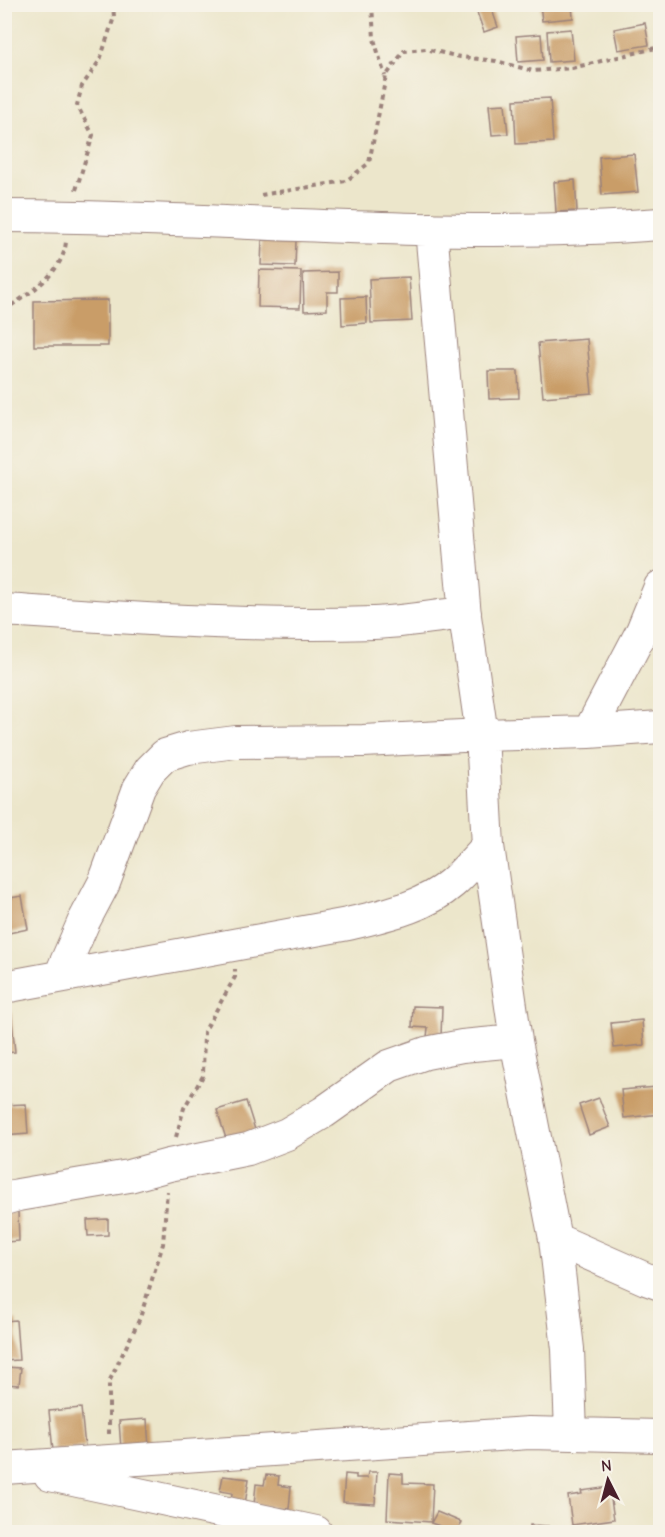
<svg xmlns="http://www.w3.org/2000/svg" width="665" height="1537" font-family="'Comic Neue',sans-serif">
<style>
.building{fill:#c99d67}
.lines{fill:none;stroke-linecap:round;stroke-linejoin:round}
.minor-casing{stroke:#9b827b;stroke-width:34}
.path{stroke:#9b827b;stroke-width:4;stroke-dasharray:4.5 4.5;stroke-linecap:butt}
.minor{stroke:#fff;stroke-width:32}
</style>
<rect width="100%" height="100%" fill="#f7f3e8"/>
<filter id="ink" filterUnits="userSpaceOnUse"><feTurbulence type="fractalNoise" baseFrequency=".0167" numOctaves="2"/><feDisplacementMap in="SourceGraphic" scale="12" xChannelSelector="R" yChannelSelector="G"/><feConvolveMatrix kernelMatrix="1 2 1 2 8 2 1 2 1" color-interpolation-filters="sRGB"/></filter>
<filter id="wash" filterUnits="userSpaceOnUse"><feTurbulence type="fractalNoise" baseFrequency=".008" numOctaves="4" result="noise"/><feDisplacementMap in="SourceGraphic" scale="24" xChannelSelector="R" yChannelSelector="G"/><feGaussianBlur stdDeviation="1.35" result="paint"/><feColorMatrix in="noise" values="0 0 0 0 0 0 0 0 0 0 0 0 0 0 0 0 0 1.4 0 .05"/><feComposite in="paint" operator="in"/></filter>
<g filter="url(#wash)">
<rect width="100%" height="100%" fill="#ece6cb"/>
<g id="blocks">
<path class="building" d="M474,4H490L498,27L484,32Z
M540,4H572L573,18L542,21Z
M645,23L649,45L618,50L614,29Z
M571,29L574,60L549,62L547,31Z
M541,34L543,60L518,62L516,36Z
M550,98L553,142L516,144L514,100Z
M505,104L508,134L492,135L489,105Z
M634,154L638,192L602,195L599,157Z
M575,180L577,211L556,212L554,182Z
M262,240L296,241L295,266L261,265Z
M259,270L301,271L300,308L258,307Z
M338,272V292H327V310L304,311L303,273Z
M409,277L412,321L371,323L369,279Z
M366,297L367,323L342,325L341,298Z
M108,300V346H34V301Z
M4,335H8V362H4Z
M587,339L592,393L543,397L538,343Z
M488,371H518L519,398L489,399Z
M22,896L28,929L4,934V899Z
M413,1006L442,1007L441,1037H427L428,1028L412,1027Z
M11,1011L15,1052L4,1053V1012Z
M642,1020L644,1045L614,1048L611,1023Z
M657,1087L660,1114L624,1118L621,1090Z
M599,1098L610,1127L589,1135L579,1105Z
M246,1101L257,1136L228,1145L217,1110Z
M26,1104L28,1134L4,1136V1105Z
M4,1212H18L19,1241L4,1242Z
M108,1219V1235L88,1236L87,1220Z
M16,1320L19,1360L4,1361V1321Z
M5,1367L21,1368L19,1385L4,1384Z
M81,1408L85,1447L53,1451L49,1411Z
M147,1419L149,1447L121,1449L119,1421Z
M368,1472H377L375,1504L343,1502L345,1474L356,1475V1478H367Z
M389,1473L403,1474V1483L433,1484L431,1522L387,1519Z
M266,1475L279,1476L278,1485L291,1487L289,1509L254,1505L256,1484L264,1485Z
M223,1476L249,1479L245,1504L231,1502L232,1493L220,1491Z
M609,1487L614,1519L572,1525L568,1496L582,1494L581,1491Z
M437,1512L461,1522L457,1532L431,1523Z
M530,1525L549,1526V1532H530Z"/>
</g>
</g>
<g filter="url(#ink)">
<use href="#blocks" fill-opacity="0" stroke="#9b827b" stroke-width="1.5"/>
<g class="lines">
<g class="minor-casing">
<path id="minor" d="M4,216C223,216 442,241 660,224
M431,229L465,616L482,735L488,846L516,1041L555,1239L568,1349L571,1434
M4,610C127,618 251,627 374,623C404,622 435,616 465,613
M589,732L642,631L660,587
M60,976L84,921L104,883L139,788L150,770L165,755L188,748L236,742L363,741L482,735L589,732L660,727
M4,987L348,924C384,915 423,908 452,883C465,872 476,858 488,846
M4,1199L18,1195L129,1176L169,1165L248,1149L287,1134L324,1112L389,1066L426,1053L462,1046L516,1041
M555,1239L646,1279L660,1284
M4,1468L529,1433L660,1436
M50,1475L316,1532"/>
</g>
<path class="path" d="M372,4L374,39L385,76
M76,190L93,135L77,105L82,86L100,60L114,17L113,4
M261,195L346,181L369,163L386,76L404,51L426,49L460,57L496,61L533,71L572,68L660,47
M4,310C29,294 64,273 66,241
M176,1137L184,1108L203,1076L204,1032L235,977V969
M109,1434V1382L140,1318L163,1244L167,1191"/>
<use href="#minor" class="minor"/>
</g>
</g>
<rect width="665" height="1537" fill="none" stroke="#f7f3e8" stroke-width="24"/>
<g transform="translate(608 1480) rotate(354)" stroke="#f7f3e8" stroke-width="4.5" paint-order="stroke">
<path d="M0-4.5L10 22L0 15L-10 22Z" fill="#4a1f2b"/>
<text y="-9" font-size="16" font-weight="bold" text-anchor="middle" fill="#4a1f2b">N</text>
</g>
</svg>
